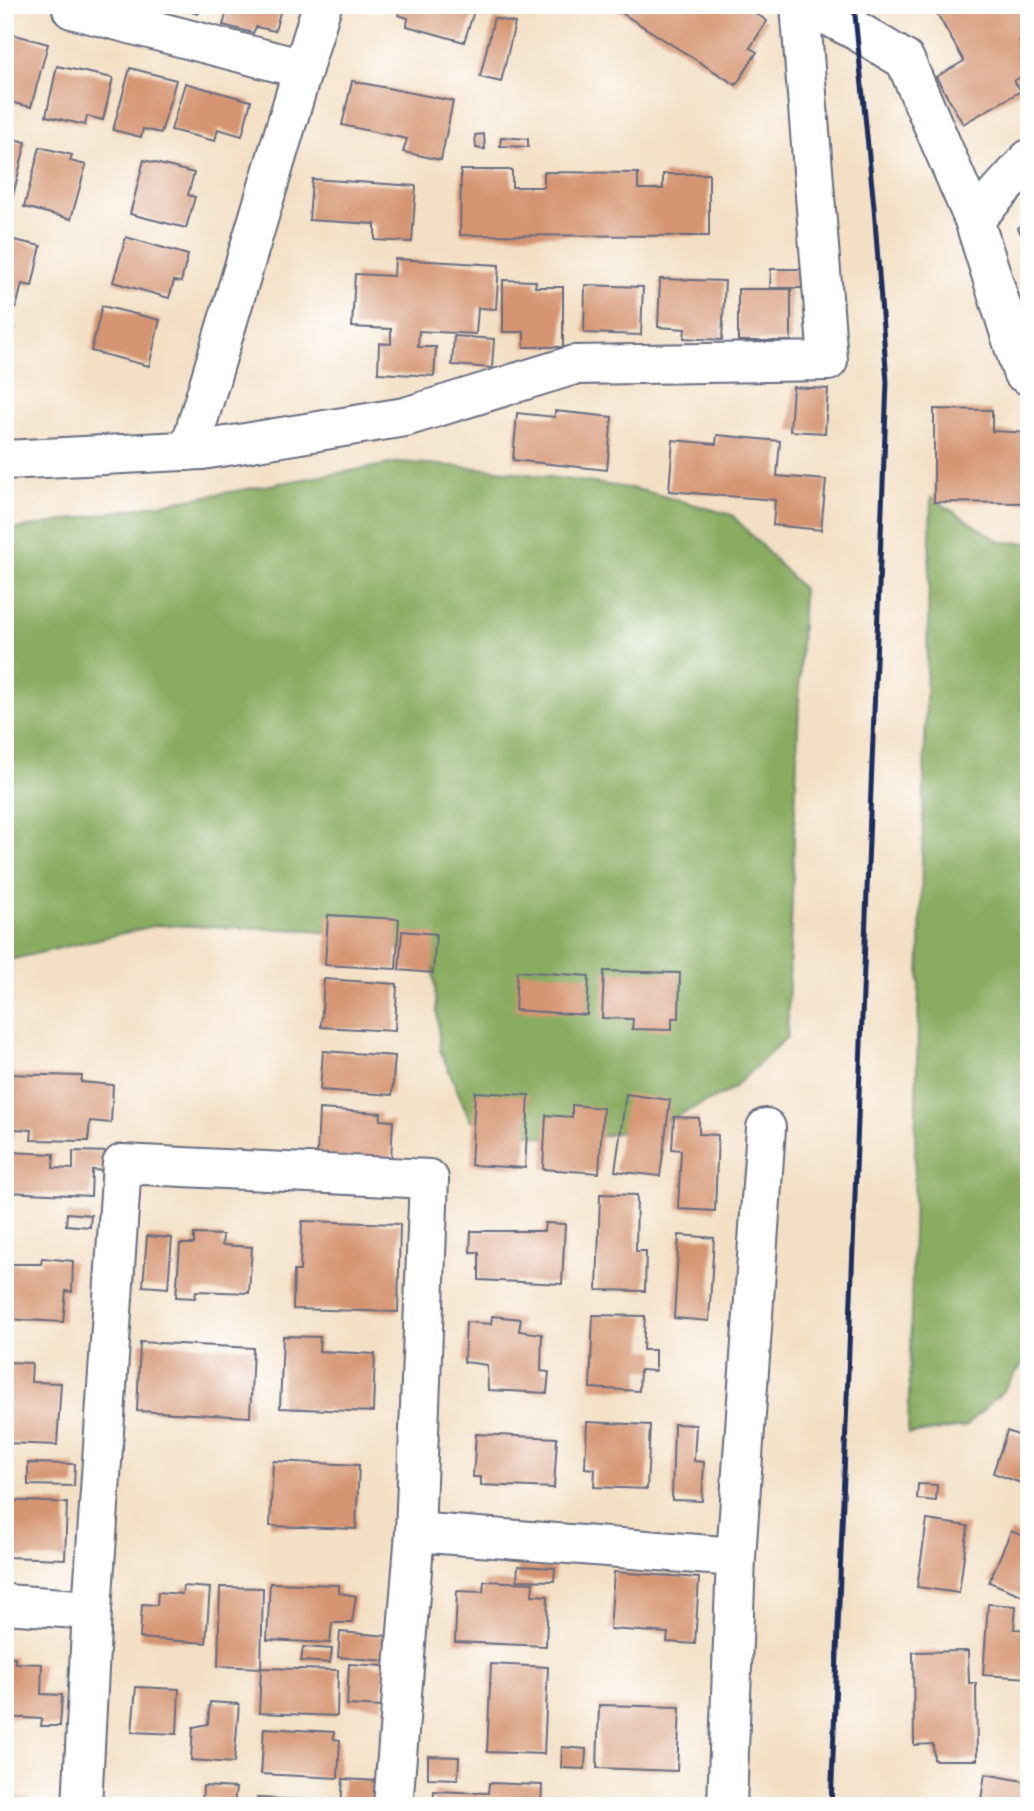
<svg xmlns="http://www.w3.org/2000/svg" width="1034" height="1811" font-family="Kalam,sans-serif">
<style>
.forest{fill:#89ac61;stroke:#526e60;stroke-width:2}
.building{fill:#d59572}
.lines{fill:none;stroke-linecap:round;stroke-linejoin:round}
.street-casing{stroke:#676d81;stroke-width:42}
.street{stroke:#fff;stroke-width:38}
.rail{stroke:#1b2f5e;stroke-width:5}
</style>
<rect width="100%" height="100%" fill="#fff"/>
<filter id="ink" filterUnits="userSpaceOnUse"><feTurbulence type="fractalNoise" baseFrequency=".0143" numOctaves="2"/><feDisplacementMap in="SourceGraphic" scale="14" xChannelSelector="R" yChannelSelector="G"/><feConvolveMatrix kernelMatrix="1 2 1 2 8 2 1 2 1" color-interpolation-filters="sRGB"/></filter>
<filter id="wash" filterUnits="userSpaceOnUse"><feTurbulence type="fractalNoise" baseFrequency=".00686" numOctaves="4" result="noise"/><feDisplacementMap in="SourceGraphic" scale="28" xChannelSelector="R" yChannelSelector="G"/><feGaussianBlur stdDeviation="1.57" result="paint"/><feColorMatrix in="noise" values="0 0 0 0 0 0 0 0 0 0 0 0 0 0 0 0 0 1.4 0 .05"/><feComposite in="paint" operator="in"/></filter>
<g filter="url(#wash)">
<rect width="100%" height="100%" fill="#f3dfc3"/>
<path class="forest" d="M401,462L491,469L637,489L732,515L803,589L787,1037L730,1091L666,1121L570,1144L470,1120L440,1050L432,954L310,930L158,925L5,961V531Z
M931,497L1001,542L1029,543V1355L1001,1393L965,1427L908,1434Z"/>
<g id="blocks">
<path class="building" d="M172,5H201L198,14Z
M229,5H282L275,31L256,27L253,33L223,25Z
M401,5H476L464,42L407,26L408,18L398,15Z
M609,5H743L767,21L750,48L757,52L736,85Z
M932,5H1029V36L1019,42L1029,59V72L1014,81L1021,91L963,124L936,77L964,61Z
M494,18L515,23L501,82L480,77Z
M5,32L48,44L31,107L5,101Z
M57,66L113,78L103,120L87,116L85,125L46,116Z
M130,68L176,80L161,133L143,129L141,137L113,130Z
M352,81L453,101L441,160L403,152L407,139L342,125Z
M185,83L251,101L242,136L218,129L215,141L171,130Z
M484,134L485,149L476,148L475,135Z
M5,137L26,142L11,204L5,203Z
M501,137L528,139V147L500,146Z
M40,147L72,155L70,161L86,165L71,219L24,207Z
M144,160L194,173L188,195L195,197L186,228L130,214Z
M461,170H512V187H544V172L638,173V189H663V174H709V236L460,235Z
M312,179L416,186L412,242L375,240V224L309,220Z
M1029,222V251L1018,228Z
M126,237L188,255L181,282L174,281L169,298L113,282Z
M5,238L41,246L32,286L22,284L16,308L5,305Z
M395,259L499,265L496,309L478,308L476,334L419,331L418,347H436L434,376L378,373L379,343L391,344V329L352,327L355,274L394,276Z
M771,269H802V288H770Z
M660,279L725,281L722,340L684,338L685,329L658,327Z
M503,280L536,281L535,287H563V347H524V332H503Z
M585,285L643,287L641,335L584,333Z
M738,289H791V341H738Z
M102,306L160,320L149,366L91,351Z
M5,325L14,327L6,363H5Z
M454,336L494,339L492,368L452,365Z
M793,387L828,389L825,433L790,431Z
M934,409L992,410V431L1029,433V503L934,502Z
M555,411L612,417L607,470L513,460L517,413L555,417Z
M717,435L780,441L777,476L826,480L821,530L773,525L775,500L669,491L673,440L716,444Z
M328,915L399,919L396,969L325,965Z
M402,931L436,934L433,973L399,970Z
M517,971L589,976L587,1015L515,1010Z
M604,971L680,973L679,1018H672V1030L632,1029L633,1019L602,1018Z
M324,979L397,984L395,1031L321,1027Z
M323,1051L395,1056L392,1095L320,1090Z
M5,1074L82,1076L81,1082L113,1085L111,1123L90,1121L88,1141L31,1140L32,1130L14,1129V1137L5,1136Z
M475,1092L529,1095L525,1168L471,1165Z
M626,1094L670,1100L660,1176L615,1171Z
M572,1105L603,1108L599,1173L543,1169L546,1115L572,1117Z
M319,1109L381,1113L380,1120L393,1121L391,1160L317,1156Z
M674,1117L699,1118V1134L718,1135L715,1211L678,1209L681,1150L672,1149Z
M73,1151L113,1152L112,1171L92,1170L91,1196L6,1192L7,1152L54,1154L53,1168L73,1169Z
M600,1194L637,1195L636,1251H646L645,1291L597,1290Z
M67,1213L91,1215L90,1227L66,1225Z
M302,1221L400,1224L398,1312L293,1309L294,1271H300Z
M545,1223L565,1224L562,1284L479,1280V1252H470L471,1231H544Z
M194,1234L223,1235L222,1245L252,1247L249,1293L196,1291L195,1298L176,1297L180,1244H194Z
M679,1235L714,1238L709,1321L674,1318Z
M147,1236L172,1238L168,1288L143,1286Z
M42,1258L73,1261L72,1292L66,1291L63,1322L5,1319V1264H41Z
M593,1315L645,1316L643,1350H655V1371L640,1370L639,1391L590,1388Z
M492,1316L521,1319L519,1331L542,1334L541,1371L549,1372L547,1393L488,1390L487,1365L464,1362L466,1322L491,1324Z
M283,1336L320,1337L319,1351L375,1354L373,1412L280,1408Z
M140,1342L253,1348L250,1417L137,1411Z
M5,1362L32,1363L31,1382L61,1383L57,1445L5,1443Z
M587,1422L650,1425L647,1489L594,1487L595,1469L585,1468Z
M674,1424L696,1425L694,1461L704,1462L702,1501L672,1500Z
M1007,1431L1029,1439V1486L993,1473Z
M476,1434L557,1438L554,1488L481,1485V1477H473Z
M273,1461L359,1465L356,1529L270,1526Z
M28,1463L75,1464L74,1486L28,1485Z
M918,1484L937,1485L936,1501L917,1499Z
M5,1500L67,1503L65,1559L5,1557Z
M927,1520L968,1526L959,1593L917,1587Z
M1011,1531L1029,1538V1598L989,1582Z
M518,1566L555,1568L554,1581L517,1580Z
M614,1572L699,1578L695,1644L667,1642L668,1633L610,1629Z
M484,1581L533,1583L532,1595L548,1596L546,1646L455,1642L457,1591L483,1592Z
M270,1583L339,1585V1593L356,1596L352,1623H332L330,1643L267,1640Z
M183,1586L210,1588L206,1643L140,1638L142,1604L157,1605L158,1592L182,1594Z
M220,1587L263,1588L261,1668L218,1666Z
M988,1604L1016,1606L1014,1629L1029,1630V1678L983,1675Z
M340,1632L388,1636L386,1661L338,1657Z
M303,1647L332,1649L330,1663L301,1661Z
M968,1651L969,1683H976L977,1760H934L933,1744L914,1745L913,1652Z
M5,1657H15V1663L42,1664L41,1694L62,1695L60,1726H41L42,1719L5,1717Z
M349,1664L385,1666L382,1707L347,1705Z
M491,1664L548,1667L544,1754L487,1752Z
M261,1668L338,1670L337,1716L259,1713Z
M136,1687L179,1689L177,1734L132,1732Z
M210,1702L239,1704L234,1763L191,1760L193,1727L208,1724Z
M599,1705L680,1707L677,1771L597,1768Z
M264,1728L334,1732V1739L340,1740L338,1778L261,1774Z
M562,1747L586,1749L585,1769L561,1768Z
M428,1756L459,1757L458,1779L428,1778Z
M985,1774L1029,1782L1026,1806H980Z
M343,1779L379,1781L378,1806H341Z
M489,1783L542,1785L541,1806H433L434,1791L488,1793Z
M203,1786L236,1788L234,1806H202Z
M5,1797L29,1798L28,1806H5Z
M257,1798L311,1800L310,1806H257Z"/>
</g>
</g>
<g filter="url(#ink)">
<use href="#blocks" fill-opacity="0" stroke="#676d81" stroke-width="2"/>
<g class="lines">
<g class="street-casing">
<path id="street" d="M807,5L857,31L905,60L974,220L1022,372L1029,376
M72,9L303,69
M974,220L1029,159
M189,451L322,5
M5,460L202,450L405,417L574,365L828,361L800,5
M415,1532L736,1557
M5,1604L92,1610L122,1164L429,1179L415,1532L393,1806
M82,1806L92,1610
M727,1806L736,1557L766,1128"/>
</g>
<use href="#street" class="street"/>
<path class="rail" d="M831,1806L887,382L874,207L854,5"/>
</g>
</g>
<rect width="1034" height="1811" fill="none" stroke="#fff" stroke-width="28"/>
</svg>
